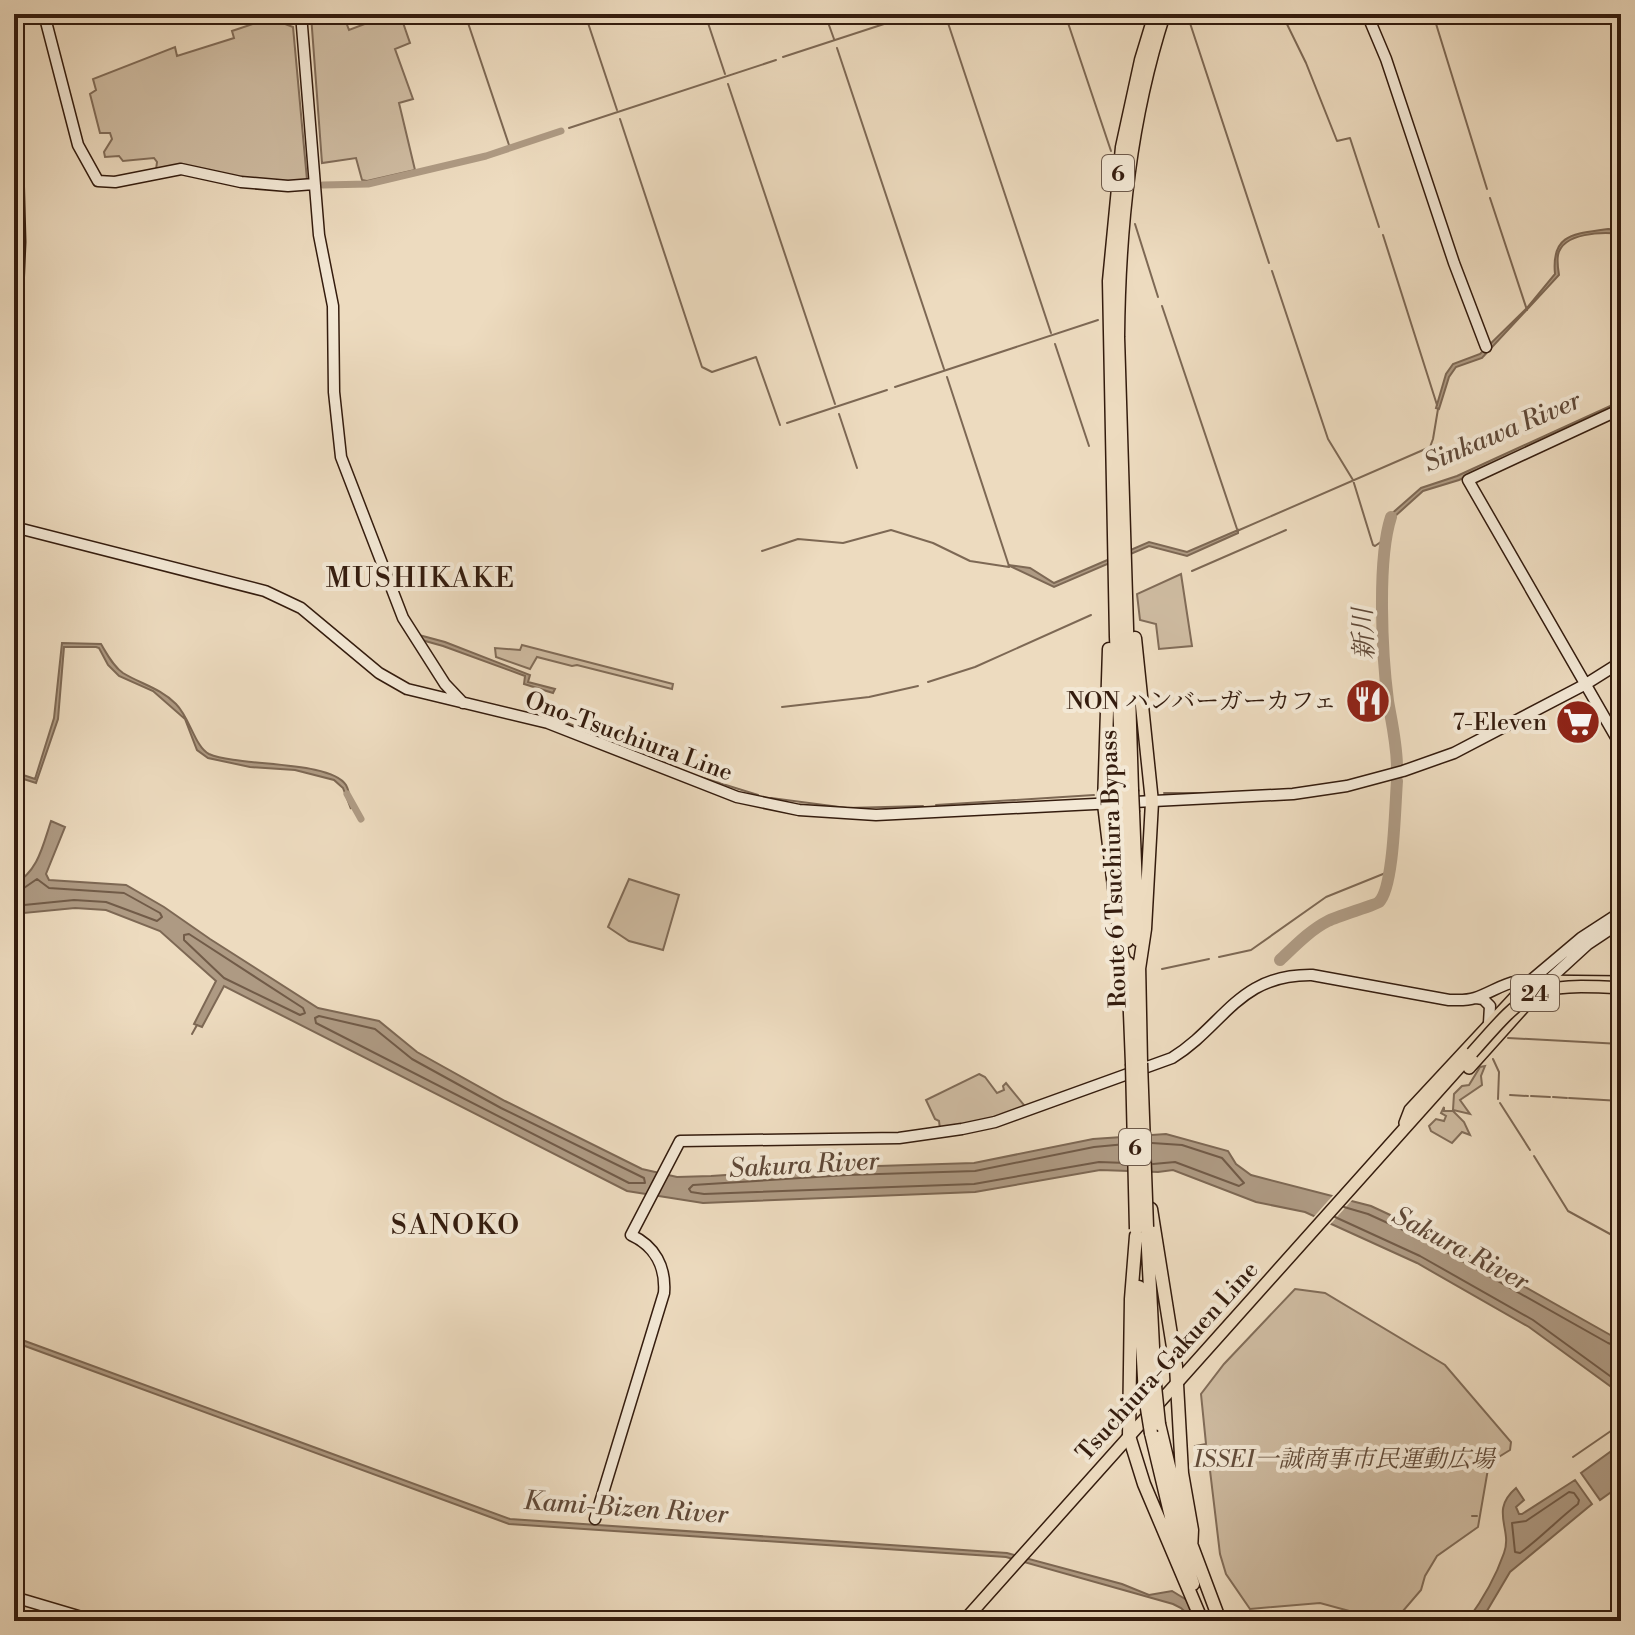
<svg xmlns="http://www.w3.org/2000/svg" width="1635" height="1635" font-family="'Libre Bodoni','Noto Serif JP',serif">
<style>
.green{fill:#cebba1;stroke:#816c58;stroke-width:2}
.water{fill:#ae9a83;stroke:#7d6854;stroke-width:2}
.pier{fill:#eddbbf}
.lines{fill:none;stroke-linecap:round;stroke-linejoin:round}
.shore{stroke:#715b48;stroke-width:2}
.stream{stroke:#7d6854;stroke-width:2}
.canal{stroke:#ae9a83;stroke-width:7}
.river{stroke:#ae9a83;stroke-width:12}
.secondary-casing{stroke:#341c0e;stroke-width:13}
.primary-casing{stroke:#341c0e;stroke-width:14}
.highway-casing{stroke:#341c0e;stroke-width:15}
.secondary{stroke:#f3e8d5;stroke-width:10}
.primary{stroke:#eddbbf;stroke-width:11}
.highway{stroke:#eddbbf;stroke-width:12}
.primary-bridge-casing{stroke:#341c0e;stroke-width:14;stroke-linecap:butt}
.highway-bridge-casing{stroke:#341c0e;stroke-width:15;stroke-linecap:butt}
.primary-bridge{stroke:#eddbbf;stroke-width:11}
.highway-bridge{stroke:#eddbbf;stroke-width:12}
.labels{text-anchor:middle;stroke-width:8;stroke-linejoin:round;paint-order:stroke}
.shield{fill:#f3e8d5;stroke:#6d594a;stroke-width:2}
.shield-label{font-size:22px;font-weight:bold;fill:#341c0e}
.poi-label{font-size:24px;fill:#341c0e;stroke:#f3e8d5;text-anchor:end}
.street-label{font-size:24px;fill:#341c0e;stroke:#f3e8d5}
.park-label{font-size:24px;font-style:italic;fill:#624c3a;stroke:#f3e8d5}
.water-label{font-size:26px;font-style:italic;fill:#5f4837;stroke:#f3e8d5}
.quarter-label{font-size:28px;letter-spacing:2px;fill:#341c0e;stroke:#f3e8d5}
</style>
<rect width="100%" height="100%" fill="#eddbbf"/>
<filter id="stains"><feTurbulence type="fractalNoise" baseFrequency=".0025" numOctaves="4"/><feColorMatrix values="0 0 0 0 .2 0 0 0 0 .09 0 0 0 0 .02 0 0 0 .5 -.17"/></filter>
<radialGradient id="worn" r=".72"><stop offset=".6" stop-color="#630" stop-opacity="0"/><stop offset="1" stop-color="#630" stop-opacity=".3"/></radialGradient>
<path class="green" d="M281,14L285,24L293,27L307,180C286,184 265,183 244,179C213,173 188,161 156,170L157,162L154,158L123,161L119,156L105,157L104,152L112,139L110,133H100L90,94L96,90L93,79L175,47L177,56L234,38L232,31L253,24L258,17Z
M343,14L349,30L391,14H400L410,43L395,49L413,99L399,103L415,170L367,181L362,180L356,158L322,163L311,15Z
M1181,574L1192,646L1159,649L1156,624L1140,620L1137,594Z
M522,645L673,684L672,689L577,665L572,666L537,657L530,669L496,657L495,648L520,650Z
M629,879L679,895L663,950L629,941L608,927Z
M1485,1066L1481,1076L1482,1085L1460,1100L1470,1114L1453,1110L1454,1094L1462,1086L1469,1085L1480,1067Z
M979,1074L985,1077L997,1093L1004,1090L1003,1086L1006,1083L1028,1110L940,1129L939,1121L935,1119L926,1100Z
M1444,1107V1111H1453L1464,1122L1470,1135L1462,1132L1452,1143L1431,1131L1429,1126L1436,1119L1444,1121L1446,1116L1441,1113Z
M1295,1289L1325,1293L1445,1365L1511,1442L1510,1450L1489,1463L1478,1527L1437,1556L1425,1576L1421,1590L1403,1611L1353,1612L1320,1603L1250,1609L1226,1574L1220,1554L1209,1462L1198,1463L1195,1446L1206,1444L1201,1394L1224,1364Z"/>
<path class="water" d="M1608,229L1621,230V234C1603,232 1563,232 1558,255C1557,261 1558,269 1559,275L1482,358L1456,367L1449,377L1439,409L1436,408L1446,374L1453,364L1480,354L1527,308L1555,274C1551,233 1575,234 1608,229Z
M1621,401V406L1459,480L1423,491L1393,518L1390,533L1386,534L1389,516L1421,488L1457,476Z
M1238,530V533L1187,556L1149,546L1054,587L1008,565L1030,568L1054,583L1149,542L1187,552Z
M419,635L445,642L530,675L528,682L555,689L553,693L524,684L525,676L443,646L418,639Z
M62,643L101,644C107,654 113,666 123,673C141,684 160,688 176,704C190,718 195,747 209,754C239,767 330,760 346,785C350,792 350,801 351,809L343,788L334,780L295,770L250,767L208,758L197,750L185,719L153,691L119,676L108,665L99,648L96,647H64L58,719L36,783L14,776V772L35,779L54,718Z
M51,821L65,827L46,874L49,880L126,885L164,907L210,939L318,1008L379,1021L417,1052L505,1101L642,1169L677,1177L711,1176L846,1167L974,1163L1093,1139L1166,1134L1228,1151L1236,1164L1251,1175L1371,1206L1429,1233L1621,1341V1394L1529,1327L1417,1263L1305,1212L1256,1202L1173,1170L1158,1172L1100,1170L975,1192L703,1203L627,1191L224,986L202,1027L194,1024L216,981L160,931L106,910L75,908L14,914V884C38,872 43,845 51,821Z
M14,1337L510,1519L1007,1553L1122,1584L1149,1595L1172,1591L1221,1621H1195L1181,1608L1173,1604L1006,1557L509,1524L14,1342Z
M1621,1444V1485L1600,1500L1581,1473Z
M1575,1480L1592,1504L1510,1572L1481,1621H1467C1481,1602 1496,1576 1504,1553C1513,1529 1489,1511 1516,1488L1524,1500L1516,1507L1519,1514H1522Z"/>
<path class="pier" d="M1335,1193L1354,1198L1328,1227L1311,1220Z"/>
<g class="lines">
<path class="shore" d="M14,891L21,890L37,879L49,888L124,893L160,913L162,917L157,921L106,902L74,900L14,906
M189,934L303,1008L305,1013L300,1015L224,978L184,940V935Z
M319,1016L375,1029L412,1059L501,1108L644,1178L645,1183H629L316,1023L315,1018Z
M1152,1143L1182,1145L1222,1158L1244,1183L1239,1186L1175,1162L1153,1164
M1126,1144L1094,1147L975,1171L847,1175L693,1185L689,1189L691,1192L704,1194L974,1184L1099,1162L1126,1163
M1344,1207L1368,1214L1425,1240L1608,1343L1621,1348
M1335,1217L1420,1256L1533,1320L1621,1384
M1569,1492L1574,1493L1579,1500L1578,1504C1557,1520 1541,1538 1520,1553L1515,1552L1512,1523L1526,1521Z"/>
<path class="stream" d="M465,14L510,148
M585,14L617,110
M705,14L725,74
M825,14L834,39
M945,14L1051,333
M1065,14L1111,151
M1187,14L1269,263
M1282,14L1306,63L1337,141L1350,138L1379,227
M1433,14L1487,189
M892,20L911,14
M837,48L944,369
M783,57L884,24
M728,84L835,404
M620,119L702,367L712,372L756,357L780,425
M569,128L776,60
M1490,198L1527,310
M1135,224L1158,297
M1383,235L1437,405
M1272,271L1328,439L1353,480L1373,545L1375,546L1388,537
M1162,306L1237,529
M1055,344L1089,446
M947,377L1009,566
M895,387L1098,320
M839,414L857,468
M787,423L887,390
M1237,531L1430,447L1433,439L1438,409
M762,551L798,539L843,543L891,530L933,543L970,561L1009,567
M1192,571L1286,530
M928,682L975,667L1091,615
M782,707L869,697L918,686
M560,720L666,764
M700,777L758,795
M1164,793H1215
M771,798L847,808L923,806
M936,805L1094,795
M1219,957L1251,950L1326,897L1388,872
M1162,969L1209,959
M192,1034L197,1025
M1508,1038L1621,1044
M1493,1059L1499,1072L1498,1099
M1510,1095L1528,1096
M1531,1096L1550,1097
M1553,1097L1567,1098
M1569,1098L1621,1101
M1500,1103L1530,1150
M1534,1156L1568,1211L1621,1240
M1573,1457L1621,1424
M1472,1516H1477"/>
<path class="canal" d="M323,185L368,184L486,156L561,131
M347,794L361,819"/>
<path class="river" d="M1391,517C1377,560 1382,655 1388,701C1392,724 1397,745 1397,768
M1280,960C1294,947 1310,930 1328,921C1337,916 1376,905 1379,902C1394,888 1395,804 1397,781"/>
<g class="secondary-casing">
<path id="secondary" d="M44,14L78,145L98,181L115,182L181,169L241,182L288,186L314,184
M301,14L319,235L333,306L334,392L341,457L403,618L445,684L463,703
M1367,14L1386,59L1454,263L1486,347
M1621,409L1468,480L1621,746
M14,527L265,591L301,608L379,673L407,689L548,723L737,797L799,810L876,815L1293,794L1347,786L1403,771L1454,753L1586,684L1621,662
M1530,981L1581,938L1621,912
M1476,998L1483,999L1490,1006L1489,1023
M595,1519L664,1293C666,1267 655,1246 631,1235L680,1141L899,1138L962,1129L995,1122L1172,1058C1225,1025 1238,974 1312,975L1449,1000C1458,1000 1466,1001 1475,998C1499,990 1516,972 1541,987L1588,944L1621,922
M14,1597L95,1621"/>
</g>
<g class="primary-casing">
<path id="primary" d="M1469,1068L1530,1000
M1405,1123L1410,1110L1530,981L1621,982
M964,1621L1472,1053"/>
</g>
<g class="highway-casing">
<path id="highway" d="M14,58L19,242L14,359
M1135,638L1152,802L1145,929L1139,969
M1109,649L1104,804L1122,953L1128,971
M1132,790L1118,337C1119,227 1130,119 1164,14
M1123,791L1116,637L1109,281L1122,147L1141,60L1155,14
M1123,812L1127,941
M1133,812L1138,940
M1128,963L1132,1064
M1139,963L1141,1063
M1151,1209L1176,1366L1182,1473L1192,1530L1191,1551
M1147,1230L1155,1386
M1136,1236L1131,1299L1129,1436L1144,1484L1202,1621
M1139,1287L1145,1396
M1159,1424L1181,1517L1220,1621
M1151,1433L1172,1521L1193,1584"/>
</g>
<use href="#secondary" class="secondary"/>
<use href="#primary" class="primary"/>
<use href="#highway" class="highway"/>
<g class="primary-bridge-casing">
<path id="primary-bridge" d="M1472,1053C1529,988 1533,983 1621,988"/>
</g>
<g class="highway-bridge-casing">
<path id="highway-bridge" d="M1132,790L1133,812
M1123,791V812
M1141,1063L1147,1227
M1132,1064L1136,1229
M1155,1386L1159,1424
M1145,1396L1151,1433"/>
</g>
<use href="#primary-bridge" class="primary-bridge"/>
<use href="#highway-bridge" class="highway-bridge"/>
</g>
<defs>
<g id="restaurant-disc" transform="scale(2.3)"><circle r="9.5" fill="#8f2418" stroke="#f3e8d5"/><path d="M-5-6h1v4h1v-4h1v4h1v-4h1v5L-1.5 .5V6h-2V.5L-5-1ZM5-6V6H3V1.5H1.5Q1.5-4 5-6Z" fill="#fff"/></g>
<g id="supermarket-disc" transform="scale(2.3)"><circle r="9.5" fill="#8f2418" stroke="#f3e8d5"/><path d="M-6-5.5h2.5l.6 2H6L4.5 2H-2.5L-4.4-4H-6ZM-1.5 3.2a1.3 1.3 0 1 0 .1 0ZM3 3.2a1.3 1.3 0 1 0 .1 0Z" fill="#fff"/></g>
</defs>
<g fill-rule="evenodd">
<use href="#restaurant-disc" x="1368" y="701"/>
<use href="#supermarket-disc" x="1578" y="722"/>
</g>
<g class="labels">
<g class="shield">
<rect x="1102" y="155" width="32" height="36" rx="6"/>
<rect x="1511" y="975" width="48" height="36" rx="6"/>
<rect x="1119" y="1129" width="32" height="36" rx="6"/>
</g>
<g class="shield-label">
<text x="1118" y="181">6</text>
<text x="1535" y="1001">24</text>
<text x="1135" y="1155">6</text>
</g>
<g class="poi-label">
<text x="1337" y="709">NON ハンバーガーカフェ</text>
<text x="1547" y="730">7-Eleven</text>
</g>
<g class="street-label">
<text transform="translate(629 736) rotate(20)" y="8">Ono-Tsuchiura Line</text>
<text transform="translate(1113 869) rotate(-92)" y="8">Route 6 Tsuchiura Bypass</text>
<text transform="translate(1167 1361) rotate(-48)" y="8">Tsuchiura-Gakuen Line</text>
</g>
<g class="park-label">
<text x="1344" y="1467">ISSEI一誠商事市民運動広場</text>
</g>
<g class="water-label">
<text transform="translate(1502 431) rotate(-23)" y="9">Sinkawa River</text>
<text transform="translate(1363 634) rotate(-92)" y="9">新川</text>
<text transform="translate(804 1164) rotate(-3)" y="9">Sakura River</text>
<text transform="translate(1461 1248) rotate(28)" y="9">Sakura River</text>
<text transform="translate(626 1507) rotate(4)" y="9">Kami-Bizen River</text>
</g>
<g class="quarter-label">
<text x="421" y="587">MUSHIKAKE</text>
<text x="456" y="1234">SANOKO</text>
</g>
</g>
<rect width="1635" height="1635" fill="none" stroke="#eddbbf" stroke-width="48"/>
<rect x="16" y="16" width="1603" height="1603" fill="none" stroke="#341c0e" stroke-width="4"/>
<rect x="24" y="24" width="1587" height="1587" fill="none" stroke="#341c0e" stroke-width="2"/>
<rect width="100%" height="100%" filter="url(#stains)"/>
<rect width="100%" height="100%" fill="url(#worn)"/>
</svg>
